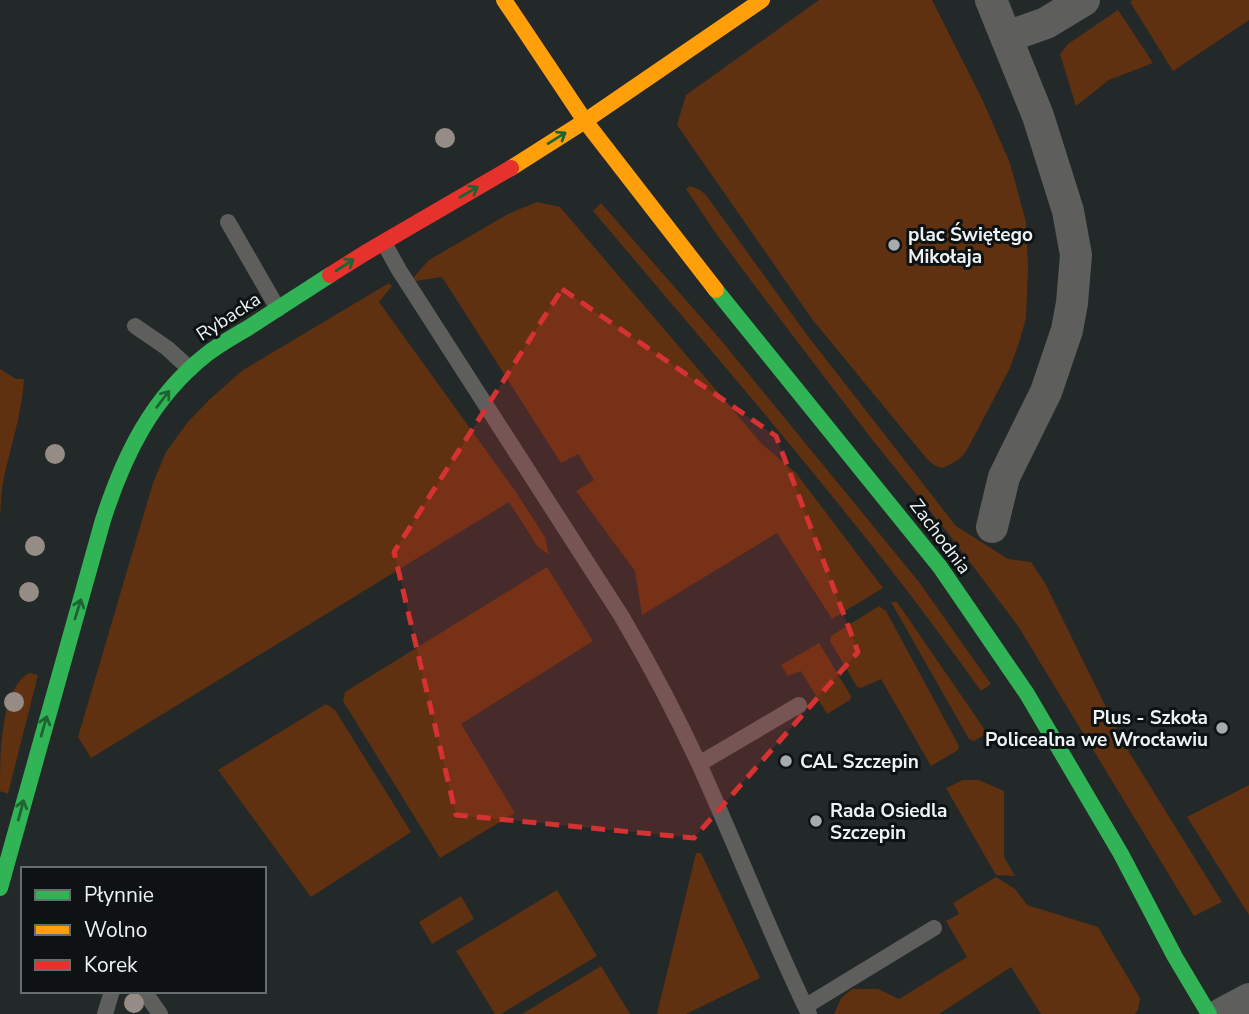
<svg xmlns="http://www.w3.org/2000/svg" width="1249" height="1014" font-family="'Nunito Sans',sans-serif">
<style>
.green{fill:#5f3111}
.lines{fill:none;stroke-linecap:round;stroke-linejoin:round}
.lane{stroke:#5e5e5d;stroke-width:16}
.street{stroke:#5e5e5d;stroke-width:32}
.fast{stroke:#30b455;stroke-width:16}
.slow{stroke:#ff9f0a;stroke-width:16}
.jam{stroke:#e5322d;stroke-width:16}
.tree{fill:#968c86}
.oneway{stroke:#1f6334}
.marked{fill:#d73232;fill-opacity:0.2;stroke:#d73232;stroke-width:5;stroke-dasharray:14 9;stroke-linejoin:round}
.poi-dot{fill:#a6acac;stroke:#0e1212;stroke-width:2.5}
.labels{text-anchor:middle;stroke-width:6;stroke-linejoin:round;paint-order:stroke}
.poi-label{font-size:19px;font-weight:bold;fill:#edf3f3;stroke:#0e1212;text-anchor:start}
.street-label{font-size:19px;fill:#edf3f3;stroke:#0e1212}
</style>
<rect width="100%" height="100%" fill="#232828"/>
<path class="green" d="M819,0H932L982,99L1010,163L1026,222L1028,268L1026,318L1019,343L1009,370L968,448C962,459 954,463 942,468L934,465L927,459L812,319L677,125L686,95Z
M1133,0H1249V20L1173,71L1130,2Z
M1118,10L1153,63L1109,80L1076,106L1060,54L1068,44Z
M690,186L700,190L706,195L807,335L956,526L1008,559L1031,562L1045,583L1124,744L1222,902L1194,916L1018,626L948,533L874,442L767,302L717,235L686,189Z
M537,202L560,207L762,444L796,473L883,588L832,619L777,533L642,615L635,571L576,491L594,480L578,454L561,463L442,277L415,281L413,278L429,260L508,214Z
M601,203L720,339L919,582L991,684L981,691C956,656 931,622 905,588C805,459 698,335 593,211Z
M389,283L392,286L379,302L516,492L545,537L549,555L538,547L509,502L91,758L78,737L153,483L166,452L187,423L210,399L243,370Z
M0,369L16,379H24C22,414 11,444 4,478C1,490 1,504 0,517Z
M547,567L593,641L461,724L515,813L440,858L343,701L345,692Z
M891,602H897L987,733L974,741L969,739Z
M879,606L886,611L959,746L958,750L931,766L881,679L861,688L857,687L830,641L831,636Z
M819,643L851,696L850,700L827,714L801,671L788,676L781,665Z
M29,673L38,675L8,794L0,791C0,758 0,689 29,673Z
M326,704L335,710L411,832L311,897L218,770Z
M963,780H979L1004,791V857L1015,876L996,875L946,788Z
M1249,785V915L1187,817Z
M696,853H701L760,978L686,1014H657Z
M996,877L1015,889L1027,905L1098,927L1140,998L1138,1010L1135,1014H1041L1011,967L939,1014H834L841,998L852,989H878L899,999L967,957L946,921L959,914L953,903Z
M557,890L597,956L501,1014H495L456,951Z
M461,896L474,919L432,944L419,922Z
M601,966L630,1014H522Z"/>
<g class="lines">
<path class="lane" d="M228,222L278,309
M384,243L399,270L622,617C650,665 676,714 699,764C737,847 769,932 809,1014
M135,326L167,348L190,369
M699,764L799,705
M144,991L160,1014
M806,1006L934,928
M105,1014L112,991"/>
<path class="street" d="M991,0L1038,116L1068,211L1076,255L1072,303L1067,330L1046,392L1004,477L992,527
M1007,37L1046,23L1084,0
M1221,1014L1249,999"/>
<path class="fast" d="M716,290L940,567L1027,694L1121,854L1175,957L1209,1014
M0,888L103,520C124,455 152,397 207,354C220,344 234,336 248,328C275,310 302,293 330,275"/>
<path class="slow" d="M504,0L585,121L716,290
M511,168L585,121L762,0"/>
<path class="jam" d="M330,275L365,253L511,168"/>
</g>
<g class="tree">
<circle cx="445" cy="138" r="10"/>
<circle cx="55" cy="454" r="10"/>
<circle cx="35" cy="546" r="10"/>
<circle cx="29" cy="592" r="10"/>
<circle cx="14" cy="702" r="10"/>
<circle cx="134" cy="1003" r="10"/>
</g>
<defs><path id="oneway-shaft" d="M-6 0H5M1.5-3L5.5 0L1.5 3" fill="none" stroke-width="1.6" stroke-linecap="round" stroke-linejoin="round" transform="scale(1.75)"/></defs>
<g class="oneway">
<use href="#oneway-shaft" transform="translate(557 138) rotate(-32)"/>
<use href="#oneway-shaft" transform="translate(469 192) rotate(-30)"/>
<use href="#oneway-shaft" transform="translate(345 265) rotate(-33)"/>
<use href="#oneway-shaft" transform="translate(163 399) rotate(-53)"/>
<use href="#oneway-shaft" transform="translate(78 609) rotate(-73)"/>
<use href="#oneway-shaft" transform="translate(44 726) rotate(-74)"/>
<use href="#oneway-shaft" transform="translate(21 810) rotate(-75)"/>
</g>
<path class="marked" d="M562,289L776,436L858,652L694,838L456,815L394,552Z"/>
<g class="poi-dot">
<circle cx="894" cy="245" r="7"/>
<circle cx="1222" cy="728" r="7"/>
<circle cx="786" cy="761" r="7"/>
<circle cx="816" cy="821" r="7"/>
</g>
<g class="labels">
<g class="poi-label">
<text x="908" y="241">plac Świętego<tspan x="908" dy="22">Mikołaja</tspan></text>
<text x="1208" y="724" text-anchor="end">Plus - Szkoła<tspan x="1208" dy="22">Policealna we Wrocławiu</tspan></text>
<text x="800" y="768">CAL Szczepin</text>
<text x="830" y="817">Rada Osiedla<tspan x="830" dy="22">Szczepin</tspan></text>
</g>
<g class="street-label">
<text transform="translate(228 316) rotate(-33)" y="7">Rybacka</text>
<text transform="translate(941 536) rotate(53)" y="7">Zachodnia</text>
</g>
</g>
<rect x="21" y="867" width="245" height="126" fill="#0e1212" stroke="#676c6c" stroke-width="2"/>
<rect x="35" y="890" width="35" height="10" fill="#30b455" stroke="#676c6c" stroke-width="2"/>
<text x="84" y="902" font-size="21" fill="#edf3f3">Płynnie</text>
<rect x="35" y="925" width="35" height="10" fill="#ff9f0a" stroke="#676c6c" stroke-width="2"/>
<text x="84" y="937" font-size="21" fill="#edf3f3">Wolno</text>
<rect x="35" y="960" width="35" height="10" fill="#e5322d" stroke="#676c6c" stroke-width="2"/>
<text x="84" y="972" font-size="21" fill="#edf3f3">Korek</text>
</svg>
